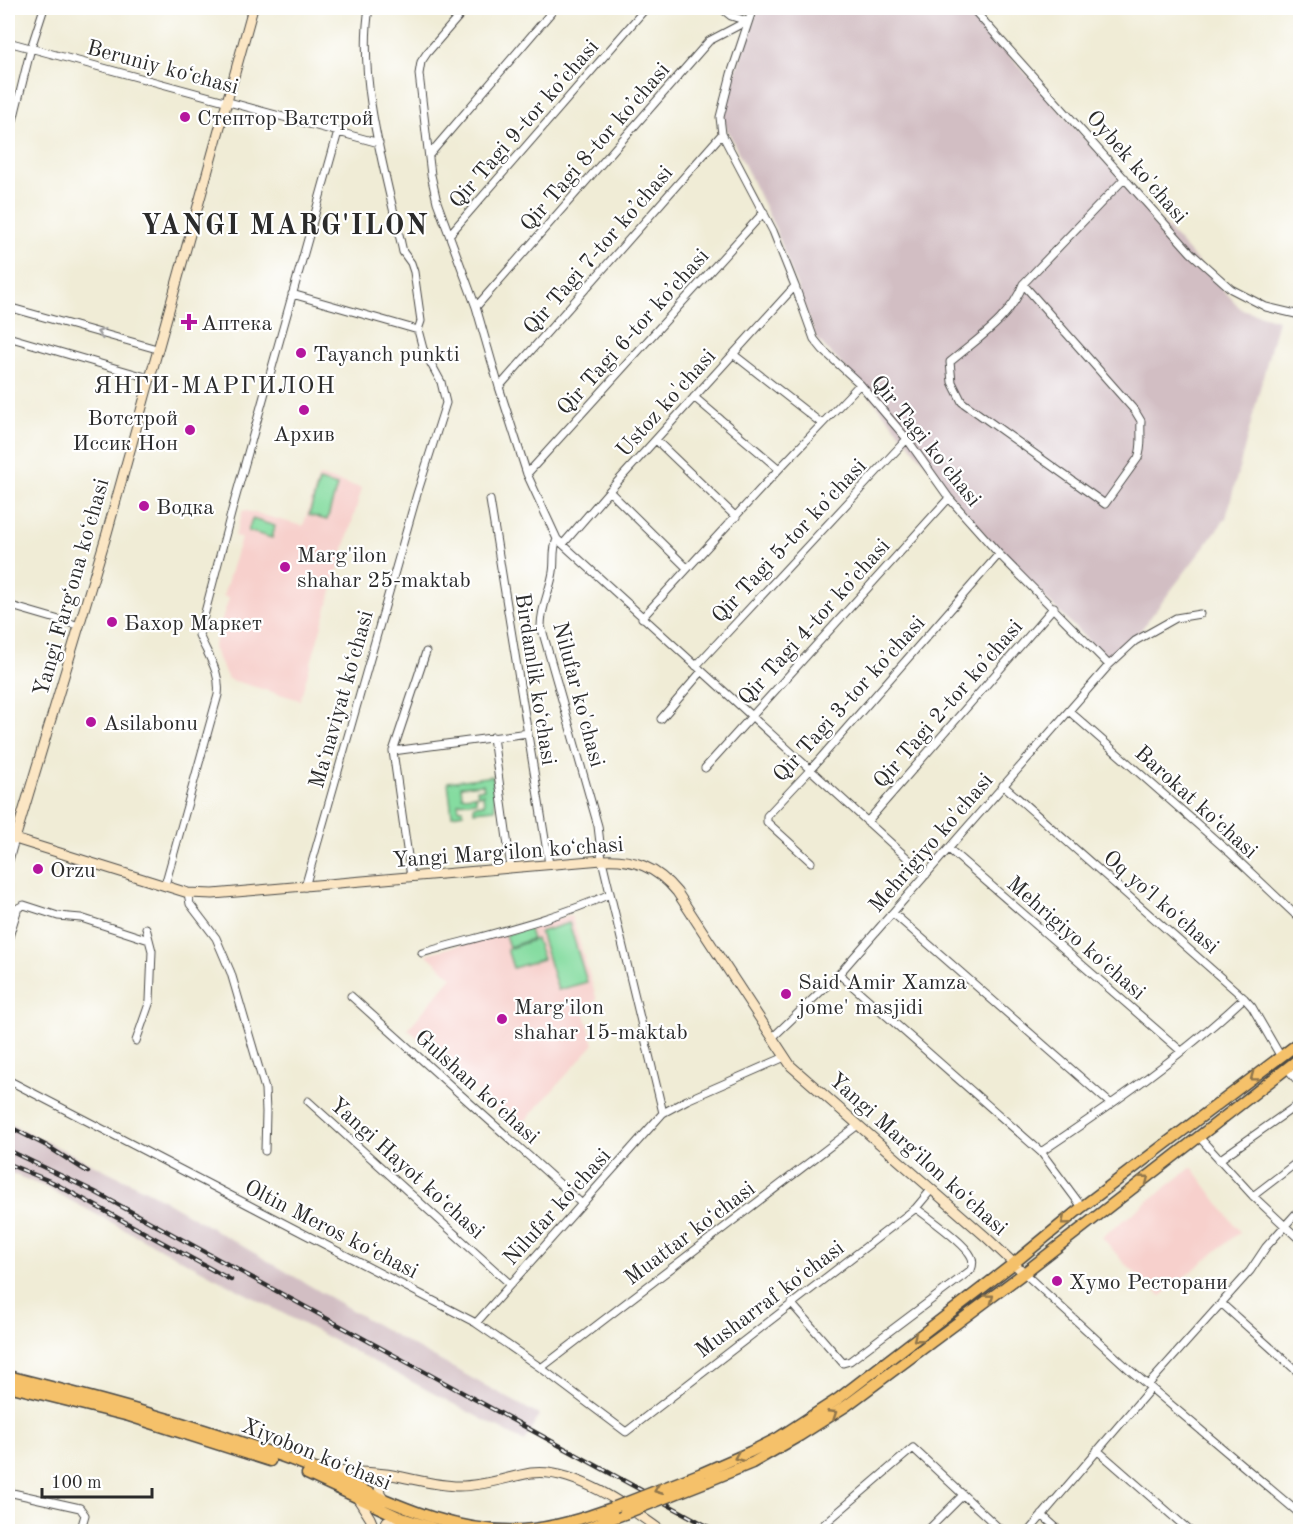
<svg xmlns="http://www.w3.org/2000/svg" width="1308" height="1539" font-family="'Old Standard TT',serif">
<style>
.built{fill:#f7d0cc}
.industrial{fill:#d2bec3}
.green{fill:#85dca0;stroke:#588466;stroke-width:1.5}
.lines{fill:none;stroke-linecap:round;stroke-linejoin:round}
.minor-casing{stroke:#494845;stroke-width:9}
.secondary-casing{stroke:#494845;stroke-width:11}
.primary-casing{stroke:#494845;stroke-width:13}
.minor{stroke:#fff;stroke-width:7}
.secondary{stroke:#fbe6c4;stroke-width:9}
.primary{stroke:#f5c16b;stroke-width:10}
.rail-casing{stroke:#2b2b2b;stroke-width:4.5}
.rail{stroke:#fff;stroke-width:2;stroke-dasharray:7;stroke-linecap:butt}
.primary-bridge-casing{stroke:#494845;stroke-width:13;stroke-linecap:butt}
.primary-bridge{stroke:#f5c16b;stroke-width:10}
.oneway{stroke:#a0a0a0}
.oneway2{stroke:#90764b}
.poi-dot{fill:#b5179e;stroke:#fff;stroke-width:2}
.labels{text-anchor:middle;stroke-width:4.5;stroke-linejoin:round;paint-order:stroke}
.street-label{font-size:22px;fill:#2b2b2b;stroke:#fff}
.poi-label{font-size:22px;fill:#2b2b2b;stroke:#fff;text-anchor:start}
.neighbourhood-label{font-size:24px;letter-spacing:1.5px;fill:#2b2b2b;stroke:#fff}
.district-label{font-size:28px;font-weight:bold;letter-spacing:1.5px;fill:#2b2b2b;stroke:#fff}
</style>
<rect width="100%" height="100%" fill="#fff"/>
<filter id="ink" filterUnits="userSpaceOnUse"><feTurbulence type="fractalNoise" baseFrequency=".0167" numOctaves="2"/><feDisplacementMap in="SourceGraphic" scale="12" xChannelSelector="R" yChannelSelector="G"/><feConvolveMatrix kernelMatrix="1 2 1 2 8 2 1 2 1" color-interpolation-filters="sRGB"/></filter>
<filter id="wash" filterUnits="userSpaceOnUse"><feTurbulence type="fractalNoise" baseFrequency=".008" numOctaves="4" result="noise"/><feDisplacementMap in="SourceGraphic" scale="24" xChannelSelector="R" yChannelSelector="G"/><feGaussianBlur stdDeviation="1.35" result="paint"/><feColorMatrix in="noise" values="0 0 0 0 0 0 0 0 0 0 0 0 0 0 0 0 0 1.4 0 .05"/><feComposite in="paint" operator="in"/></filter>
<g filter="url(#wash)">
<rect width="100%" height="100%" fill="#f0ecd6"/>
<path class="built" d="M319,476L362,488L300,700L228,679L213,648L229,598L223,596L241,538L235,536L243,510L303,526Z
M571,915L597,1000L583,1008L594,1044L518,1129L408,1029L452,977L426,954Z
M1192,1167L1240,1232L1161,1296L1124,1263L1102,1237Z"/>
<path class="industrial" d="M758,8H966L1241,309L1278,320L1226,518L1137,635L1109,662L998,551L859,383L816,338L775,228L722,119L731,85Z
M8,1123L152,1193L406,1342L539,1415L525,1442L45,1187L8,1172Z"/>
<path class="green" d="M319,481L337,486L327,520L309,515Z
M252,519L275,526L272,538L248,531Z
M493,776L495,809L474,811V805L484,804L483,794L478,795L477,789H484L483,784L461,786L462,796L476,795V801L458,803L459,809H463V813L452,815L448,782Z
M569,923L587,982L558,990L540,932Z
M528,927L532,939L509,947L505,935Z
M536,939L543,959L513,968L507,949Z"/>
</g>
<g filter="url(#ink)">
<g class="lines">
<g class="minor-casing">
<path id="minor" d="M466,8L427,53L421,62L419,74L431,175L437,202L476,307L499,387L527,474L557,539L926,875
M721,8L731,16L747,21
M753,8L731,74L720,117L722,134L773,231L795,286L814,339L823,350L860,384L907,439L949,498L999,554L1109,665
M972,8L1191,253L1231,289L1266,307L1300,315
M8,42L379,143
M8,141L31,48L44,8
M430,154L555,8
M450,234L646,8
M1023,284L1135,411L1141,421C1140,433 1143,447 1138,458L1105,504L962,402L952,382L950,362C977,339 1011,318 1023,284L1125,178
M292,294L418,330
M8,307L157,349
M476,307L709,41L747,21
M8,337L149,378
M733,354L821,423
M499,387L722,134
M694,397L779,469
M656,440L736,517
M527,474L764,212
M609,491L687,568
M490,500L549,864
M557,539C552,551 555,560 553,572C550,591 541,606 541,626L598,826L602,860L663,1113
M563,544L609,491L795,286
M8,605L80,626
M642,618L779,469L860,384
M696,666L907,439
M1069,711L1229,852L1300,919
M661,719L702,671
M493,737L511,868
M393,751L426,652
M705,768L949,498
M1003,785L1244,998L1252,1007L1281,1057
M867,822L1054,607
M949,849L1181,1051
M811,862L767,822V816L811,769L999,554
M8,864L15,839
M411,877L393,751L528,733
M165,885L218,695C221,672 208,656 199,635L232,510L338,132
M305,887L417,494L446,403L441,382L423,349L418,330L421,321L414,272L411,263L403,252C387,178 357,82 369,8
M188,893L190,904L216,938L231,973L265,1089L266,1112L265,1151
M893,913L1111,1104
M8,940L18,908L24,905L58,916L81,918L149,940
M422,953C485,935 550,921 610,894
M839,974L1041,1152L1082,1207
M351,996L581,1203
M772,1038L839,974L1109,665L1135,641L1176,618L1200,614
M136,1041L150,1001L152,951L146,928
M1287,1068L1300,1084
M8,1080L476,1323L541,1368L626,1432L916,1208L931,1190
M308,1101L510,1284
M1199,1137L1253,1196L1300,1240
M1041,1152C1111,1105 1182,1056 1244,998
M1219,1160L1300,1103
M1253,1196L1300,1160
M1024,1273L1131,1371L1300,1514
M791,1303L843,1363L850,1361L971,1270C973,1265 974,1261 971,1256C964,1242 930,1219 916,1208
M1221,1303L1300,1374
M476,1323L663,1113L687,1100L785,1057
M541,1368L858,1125
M1148,1385L1250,1271L1266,1247L1300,1209
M1097,1450L1191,1532
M8,1492L80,1508L85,1515L80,1532
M1042,1515L1061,1532
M815,1532L913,1448L1003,1532
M926,1532L963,1495
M1028,1532L1151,1388"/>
</g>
<g class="secondary-casing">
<path id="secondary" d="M253,8L107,533L15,839L188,893L213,894L602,860C633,858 657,867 677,892L791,1066L986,1237L1024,1273
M323,1471C346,1472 370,1471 392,1475C415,1479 436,1486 459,1486C485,1486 507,1477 531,1473C574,1467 630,1508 663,1532
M358,1499L370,1518L376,1532
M385,1501L380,1493L379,1485L383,1479L390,1475
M381,1532L387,1521L399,1517"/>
</g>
<g class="primary-casing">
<path id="primary" d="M8,1376C81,1394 154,1413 226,1437C257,1448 289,1458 320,1471C385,1499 449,1534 522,1530C555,1528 584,1518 615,1507
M8,1386L129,1416L270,1461
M702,1473L750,1452L778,1438L838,1399L1013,1264L1082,1207L1300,1042
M307,1474L399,1517L445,1532
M708,1481L752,1463L799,1436L846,1406L1024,1273L1300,1058
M576,1532L624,1514"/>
</g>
<use href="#minor" class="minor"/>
<use href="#secondary" class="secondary"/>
<use href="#primary" class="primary"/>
<g class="rail-casing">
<path id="rail" d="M8,1126L47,1146L88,1172
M8,1150L95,1192L718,1532
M8,1164L52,1182L231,1280"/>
</g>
<use href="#rail" class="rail"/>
<g class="primary-bridge-casing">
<path id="primary-bridge" d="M615,1507L702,1473
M624,1514L708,1481"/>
</g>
<use href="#primary-bridge" class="primary-bridge"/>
</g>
<defs><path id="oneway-chevron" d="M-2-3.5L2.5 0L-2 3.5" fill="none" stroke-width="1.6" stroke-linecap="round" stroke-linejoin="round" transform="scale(1.5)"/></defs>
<use class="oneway" href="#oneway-chevron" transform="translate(101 333) rotate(-164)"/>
<g class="oneway2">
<use href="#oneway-chevron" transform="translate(1254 1077) rotate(143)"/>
<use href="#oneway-chevron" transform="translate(1145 1179) rotate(-38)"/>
<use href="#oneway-chevron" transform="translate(1065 1221) rotate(141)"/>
<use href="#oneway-chevron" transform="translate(990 1298) rotate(-37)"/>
<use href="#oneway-chevron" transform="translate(917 1338) rotate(142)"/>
<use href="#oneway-chevron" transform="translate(833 1414) rotate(-33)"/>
<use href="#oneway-chevron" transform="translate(738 1457) rotate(157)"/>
<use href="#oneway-chevron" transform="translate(658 1490) rotate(158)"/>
</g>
</g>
<g class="poi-dot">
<circle cx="185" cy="117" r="6"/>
<path d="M186 313h6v6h6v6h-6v6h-6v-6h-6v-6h6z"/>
<circle cx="301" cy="353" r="6"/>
<circle cx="304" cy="410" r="6"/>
<circle cx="190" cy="430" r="6"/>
<circle cx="144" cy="506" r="6"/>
<circle cx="285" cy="567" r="6"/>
<circle cx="112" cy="622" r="6"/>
<circle cx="91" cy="722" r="6"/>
<circle cx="38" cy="869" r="6"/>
<circle cx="786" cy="994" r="6"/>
<circle cx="502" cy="1019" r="6"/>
<circle cx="1057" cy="1281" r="6"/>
</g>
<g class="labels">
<g class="street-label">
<text transform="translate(163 66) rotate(15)" y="8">Beruniy koʻchasi</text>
<text transform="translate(523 123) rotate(-49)" y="8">Qir Tagi 9-tor koʼchasi</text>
<text transform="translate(594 146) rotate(-49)" y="8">Qir Tagi 8-tor koʼchasi</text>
<text transform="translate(1138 166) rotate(49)" y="8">Oybek ko'chasi</text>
<text transform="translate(597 249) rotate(-49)" y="8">Qir Tagi 7-tor koʼchasi</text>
<text transform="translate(632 331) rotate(-48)" y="8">Qir Tagi 6-tor koʼchasi</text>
<text transform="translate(665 402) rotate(-48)" y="8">Ustoz ko'chasi</text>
<text transform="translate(927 440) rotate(51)" y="8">Qir Tagi ko'chasi</text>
<text transform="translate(788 540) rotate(-47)" y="8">Qir Tagi 5-tor koʼchasi</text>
<text transform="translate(70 587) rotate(-74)" y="8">Yangi Fargʻona koʻchasi</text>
<text transform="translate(813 621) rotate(-48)" y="8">Qir Tagi 4-tor koʼchasi</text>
<text transform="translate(537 679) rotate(81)" y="8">Birdamlik koʻchasi</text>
<text transform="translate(580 694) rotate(75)" y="8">Nilufar ko'chasi</text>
<text transform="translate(848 698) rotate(-48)" y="8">Qir Tagi 3-tor koʼchasi</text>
<text transform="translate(340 699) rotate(-74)" y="8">Maʻnaviyat koʻchasi</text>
<text transform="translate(947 703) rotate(-49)" y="8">Qir Tagi 2-tor koʼchasi</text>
<text transform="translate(1197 801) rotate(42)" y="8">Barokat koʻchasi</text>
<text transform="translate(930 842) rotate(-49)" y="8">Mehrigiyo ko'chasi</text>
<text transform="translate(508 851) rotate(-4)" y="8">Yangi Margʻilon koʻchasi</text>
<text transform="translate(1162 901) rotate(41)" y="8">Oq yoʻl koʻchasi</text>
<text transform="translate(1077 937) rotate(41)" y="8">Mehrigiyo koʻchasi</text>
<text transform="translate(478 1086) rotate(42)" y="8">Gulshan koʻchasi</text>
<text transform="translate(919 1153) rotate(42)" y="8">Yangi Margʻilon koʻchasi</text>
<text transform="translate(408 1167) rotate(42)" y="8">Yangi Hayot koʻchasi</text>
<text transform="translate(556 1206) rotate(-48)" y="8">Nilufar koʻchasi</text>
<text transform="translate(332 1228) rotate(27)" y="8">Oltin Meros koʻchasi</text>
<text transform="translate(689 1232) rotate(-37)" y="8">Muattar koʻchasi</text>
<text transform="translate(769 1298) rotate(-37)" y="8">Musharraf koʻchasi</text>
<text transform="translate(317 1453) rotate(22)" y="8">Xiyobon koʻchasi</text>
</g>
<g class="poi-label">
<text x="197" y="125">Стептор Ватстрой</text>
<text x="201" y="330">Аптека</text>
<text x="313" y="361">Tayanch punkti</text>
<text x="178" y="425" text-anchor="end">Вотстрой<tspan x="178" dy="25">Иссик Нон</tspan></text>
<text x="304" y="441" text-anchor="middle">Архив</text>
<text x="156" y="514">Водка</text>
<text x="297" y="562">Marg'ilon<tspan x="297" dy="25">shahar 25-maktab</tspan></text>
<text x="124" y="630">Бахор Маркет</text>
<text x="103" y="730">Asilabonu</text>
<text x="50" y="877">Orzu</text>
<text x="798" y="989">Said Amir Xamza<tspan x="798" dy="25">jome' masjidi</tspan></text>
<text x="514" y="1014">Marg'ilon<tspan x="514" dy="25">shahar 15-maktab</tspan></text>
<text x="1069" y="1289">Хумо Ресторани</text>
</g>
<g class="neighbourhood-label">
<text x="215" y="393">ЯНГИ-МАРГИЛОН</text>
</g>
<g class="district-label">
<text x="285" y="234">YANGI MARG'ILON</text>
</g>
</g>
<rect width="1308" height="1539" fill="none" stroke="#fff" stroke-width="30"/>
<path d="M42 1488v9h110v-9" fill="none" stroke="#2b2b2b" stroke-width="3"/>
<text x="51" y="1488" font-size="18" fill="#2b2b2b" stroke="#ffffff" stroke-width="4.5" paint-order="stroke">100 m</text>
</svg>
